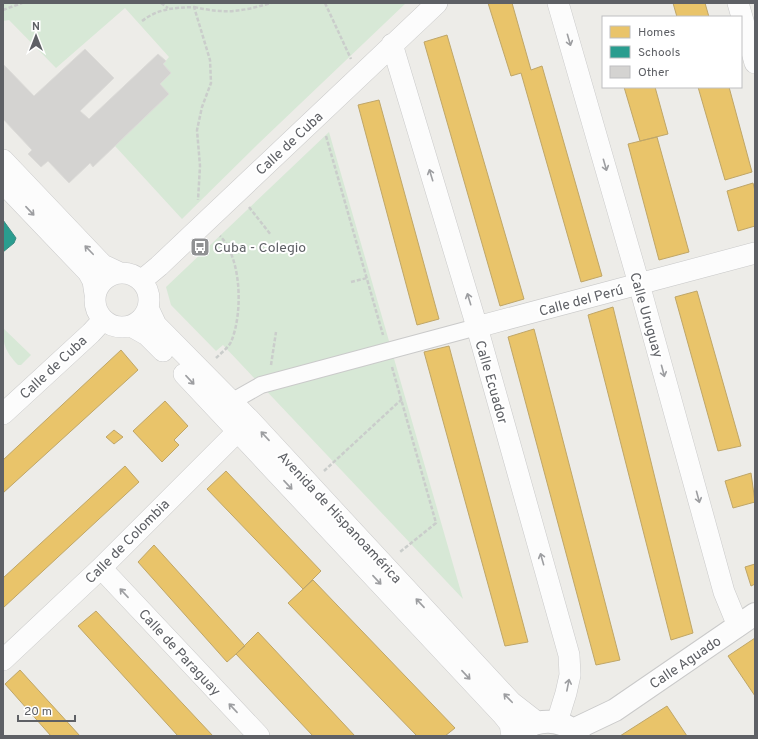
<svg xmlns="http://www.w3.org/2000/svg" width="758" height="739" font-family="Overpass,sans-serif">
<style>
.green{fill:#d7e8d6}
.homes{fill:#e9c46a;stroke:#bfa668}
.schools{fill:#2a9d8f;stroke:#3a8b82}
.building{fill:#d4d3d1;stroke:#dcdbd8}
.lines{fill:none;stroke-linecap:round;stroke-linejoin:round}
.pedestrian-casing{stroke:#cacaca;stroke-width:18}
.minor-casing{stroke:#cacaca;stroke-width:22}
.tertiary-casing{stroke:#cacaca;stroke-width:24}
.path{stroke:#cacdcb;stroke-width:2.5;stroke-dasharray:4 2;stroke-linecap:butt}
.pedestrian{stroke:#fcfcfc;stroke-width:16}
.minor{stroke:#fcfcfc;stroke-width:21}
.tertiary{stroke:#fcfcfc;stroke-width:22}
.oneway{stroke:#9d9ea1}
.labels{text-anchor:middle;stroke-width:4;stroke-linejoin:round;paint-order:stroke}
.street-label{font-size:14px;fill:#5e6065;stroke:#fff}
.poi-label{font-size:14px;fill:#5e6065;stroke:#fff;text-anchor:start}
</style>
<rect width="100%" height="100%" fill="#edece8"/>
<path class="green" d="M3,3H406L258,144L182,219L115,146L169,94L160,84L171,73L163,64L169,57L125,8L56,68L9,20L3,21Z
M329,132L463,599L223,345L216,351L171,305L166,287Z
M3,328L31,355L21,365H18C6,352 3,346 3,328Z"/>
<path class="homes" d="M488,3H512L531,70L542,66L602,276L581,282L521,73L511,76Z
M673,3H705L709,17H677Z
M447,35L524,299L500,306L424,42Z
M624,87H655L668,134L640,141Z
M698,87H729L752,172L725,180Z
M379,100L439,319L417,325L358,105Z
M657,137L689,252L659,260L628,144Z
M753,183L755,191V226L738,231L727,191Z
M697,291L741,446L718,451L675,297Z
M613,307L693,633L671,640L588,315Z
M534,329L620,660L596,665L508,337Z
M449,346L528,642L505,646L424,352Z
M121,350L138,370L3,493V460Z
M165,401L188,426L174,440L179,445L162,462L133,431Z
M114,430L123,437L114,444L106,437Z
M125,466L139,482L3,608V578Z
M226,471L321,571L303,589L207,489Z
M751,473L755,502L733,508L725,481Z
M154,545L245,646L227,662L138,562Z
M755,564V584L751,586L745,567Z
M313,580L455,728L445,736H417L288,603Z
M96,611L213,736H178L78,626Z
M258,632L355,736H313L236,654Z
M755,638V696L728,656Z
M20,670L80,736H51L5,684Z
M667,706L687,736H620Z"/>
<path class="schools" d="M3,220L16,238L14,243L3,252Z"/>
<path class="building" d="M85,49L114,78L80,111L89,119L158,54L166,61L163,64L171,73L160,84L169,94L93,167L90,163L69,183L48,161L41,167L28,154L32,150L3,119V64L34,96Z"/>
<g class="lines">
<g class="pedestrian-casing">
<path id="pedestrian" d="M231,402L261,385L477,327"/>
</g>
<g class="minor-casing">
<path id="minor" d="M558,3L639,284L724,592L738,626
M738,3L755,63
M392,44L477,327L569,655L570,675L566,693L557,722
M3,160L99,261L103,265L120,273
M3,183L88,272L93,281L95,294
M95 300a27 27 0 1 1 54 0a27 27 0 1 1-54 0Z
M141,281L159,266L437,3
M148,308L156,325L249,419L511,702L538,723
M131,326L147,335L163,351
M477,327L755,253
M184,374L502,714L510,724L512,736
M3,414L91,333L103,320
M101,568L259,736
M3,660L101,568L247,422"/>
</g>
<g class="tertiary-casing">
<path id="tertiary" d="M573,730L615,710L755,614
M518,736C534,716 563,718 579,736"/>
</g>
<path class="path" d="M161,3L168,8
M325,3L351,59
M194,7C225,14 240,12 271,3
M3,10L22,3
M142,21C159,8 174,8 194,7L210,60L211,83L202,107L197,130L200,166L198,200
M326,136L383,335
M249,207L271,235
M351,282L367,278
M216,358C221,353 228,348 231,342C243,314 242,258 220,236
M271,365L276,332
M392,367L436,523L400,552
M324,471L402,399"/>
<use href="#pedestrian" class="pedestrian"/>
<use href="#minor" class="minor"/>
<use href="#tertiary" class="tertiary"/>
</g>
<defs><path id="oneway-shaft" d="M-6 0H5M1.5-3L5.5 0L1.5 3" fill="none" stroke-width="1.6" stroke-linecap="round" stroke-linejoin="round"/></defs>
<g class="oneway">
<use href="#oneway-shaft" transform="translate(569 40) rotate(74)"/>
<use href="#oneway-shaft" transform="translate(605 165) rotate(74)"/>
<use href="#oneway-shaft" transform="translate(431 175) rotate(-107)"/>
<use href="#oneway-shaft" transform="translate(30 211) rotate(47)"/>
<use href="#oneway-shaft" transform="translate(89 250) rotate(-134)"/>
<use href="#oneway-shaft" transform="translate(469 299) rotate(-107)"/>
<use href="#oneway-shaft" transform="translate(663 371) rotate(75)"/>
<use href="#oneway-shaft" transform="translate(190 380) rotate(47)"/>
<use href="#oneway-shaft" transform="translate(265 436) rotate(-133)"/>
<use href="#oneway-shaft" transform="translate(288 485) rotate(47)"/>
<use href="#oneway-shaft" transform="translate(698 497) rotate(75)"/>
<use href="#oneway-shaft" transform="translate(542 559) rotate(-106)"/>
<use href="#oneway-shaft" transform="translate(377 580) rotate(47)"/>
<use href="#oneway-shaft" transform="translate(124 593) rotate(-133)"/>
<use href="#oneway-shaft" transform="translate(420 603) rotate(-133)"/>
<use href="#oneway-shaft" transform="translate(466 675) rotate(47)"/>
<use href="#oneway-shaft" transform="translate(568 685) rotate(-79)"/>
<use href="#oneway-shaft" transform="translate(508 698) rotate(-134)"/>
<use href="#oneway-shaft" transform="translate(233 708) rotate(-133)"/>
</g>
<defs>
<g id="bus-square" transform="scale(1)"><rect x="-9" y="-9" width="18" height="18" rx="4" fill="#909193" stroke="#fff"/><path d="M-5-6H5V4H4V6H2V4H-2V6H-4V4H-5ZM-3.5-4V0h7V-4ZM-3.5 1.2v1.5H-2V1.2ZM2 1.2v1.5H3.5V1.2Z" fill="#fff"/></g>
</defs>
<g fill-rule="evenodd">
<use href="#bus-square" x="200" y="247"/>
</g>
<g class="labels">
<g class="street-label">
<text transform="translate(289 143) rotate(-43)" y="5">Calle de Cuba</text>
<text transform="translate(581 300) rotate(-15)" y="5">Calle del Perú</text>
<text transform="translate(647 315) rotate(74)" y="5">Calle Uruguay</text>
<text transform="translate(53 367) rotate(-43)" y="5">Calle de Cuba</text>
<text transform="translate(492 382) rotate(74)" y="5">Calle Ecuador</text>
<text transform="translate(340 517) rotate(47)" y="5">Avenida de Hispanoamérica</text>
<text transform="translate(127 541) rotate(-45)" y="5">Calle de Colombia</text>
<text transform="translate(180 652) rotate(47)" y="5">Calle de Paraguay</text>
<text transform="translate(685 662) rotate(-34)" y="5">Calle Aguado</text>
</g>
<g class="poi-label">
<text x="214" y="252">Cuba - Colegio</text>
</g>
</g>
<rect width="758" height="739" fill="none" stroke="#5e6065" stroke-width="8"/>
<rect x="602" y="16" width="140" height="72" fill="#ffffff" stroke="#bfbfc1"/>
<rect x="610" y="26" width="20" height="12" fill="#e9c46a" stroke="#bfbfc1"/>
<text x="638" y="36" font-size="12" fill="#5e6065">Homes</text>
<rect x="610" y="46" width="20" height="12" fill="#2a9d8f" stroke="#bfbfc1"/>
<text x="638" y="56" font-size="12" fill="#5e6065">Schools</text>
<rect x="610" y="66" width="20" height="12" fill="#d4d3d1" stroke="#bfbfc1"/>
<text x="638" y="76" font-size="12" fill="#5e6065">Other</text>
<g transform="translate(36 36)" stroke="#ffffff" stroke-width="3" paint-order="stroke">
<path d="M0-3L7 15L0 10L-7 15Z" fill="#5e6065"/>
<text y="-6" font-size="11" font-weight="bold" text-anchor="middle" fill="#5e6065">N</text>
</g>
<path d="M18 715v6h57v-6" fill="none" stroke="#5e6065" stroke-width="2"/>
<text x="24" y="715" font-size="12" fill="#5e6065" stroke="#ffffff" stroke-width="3" paint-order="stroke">20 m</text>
</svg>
